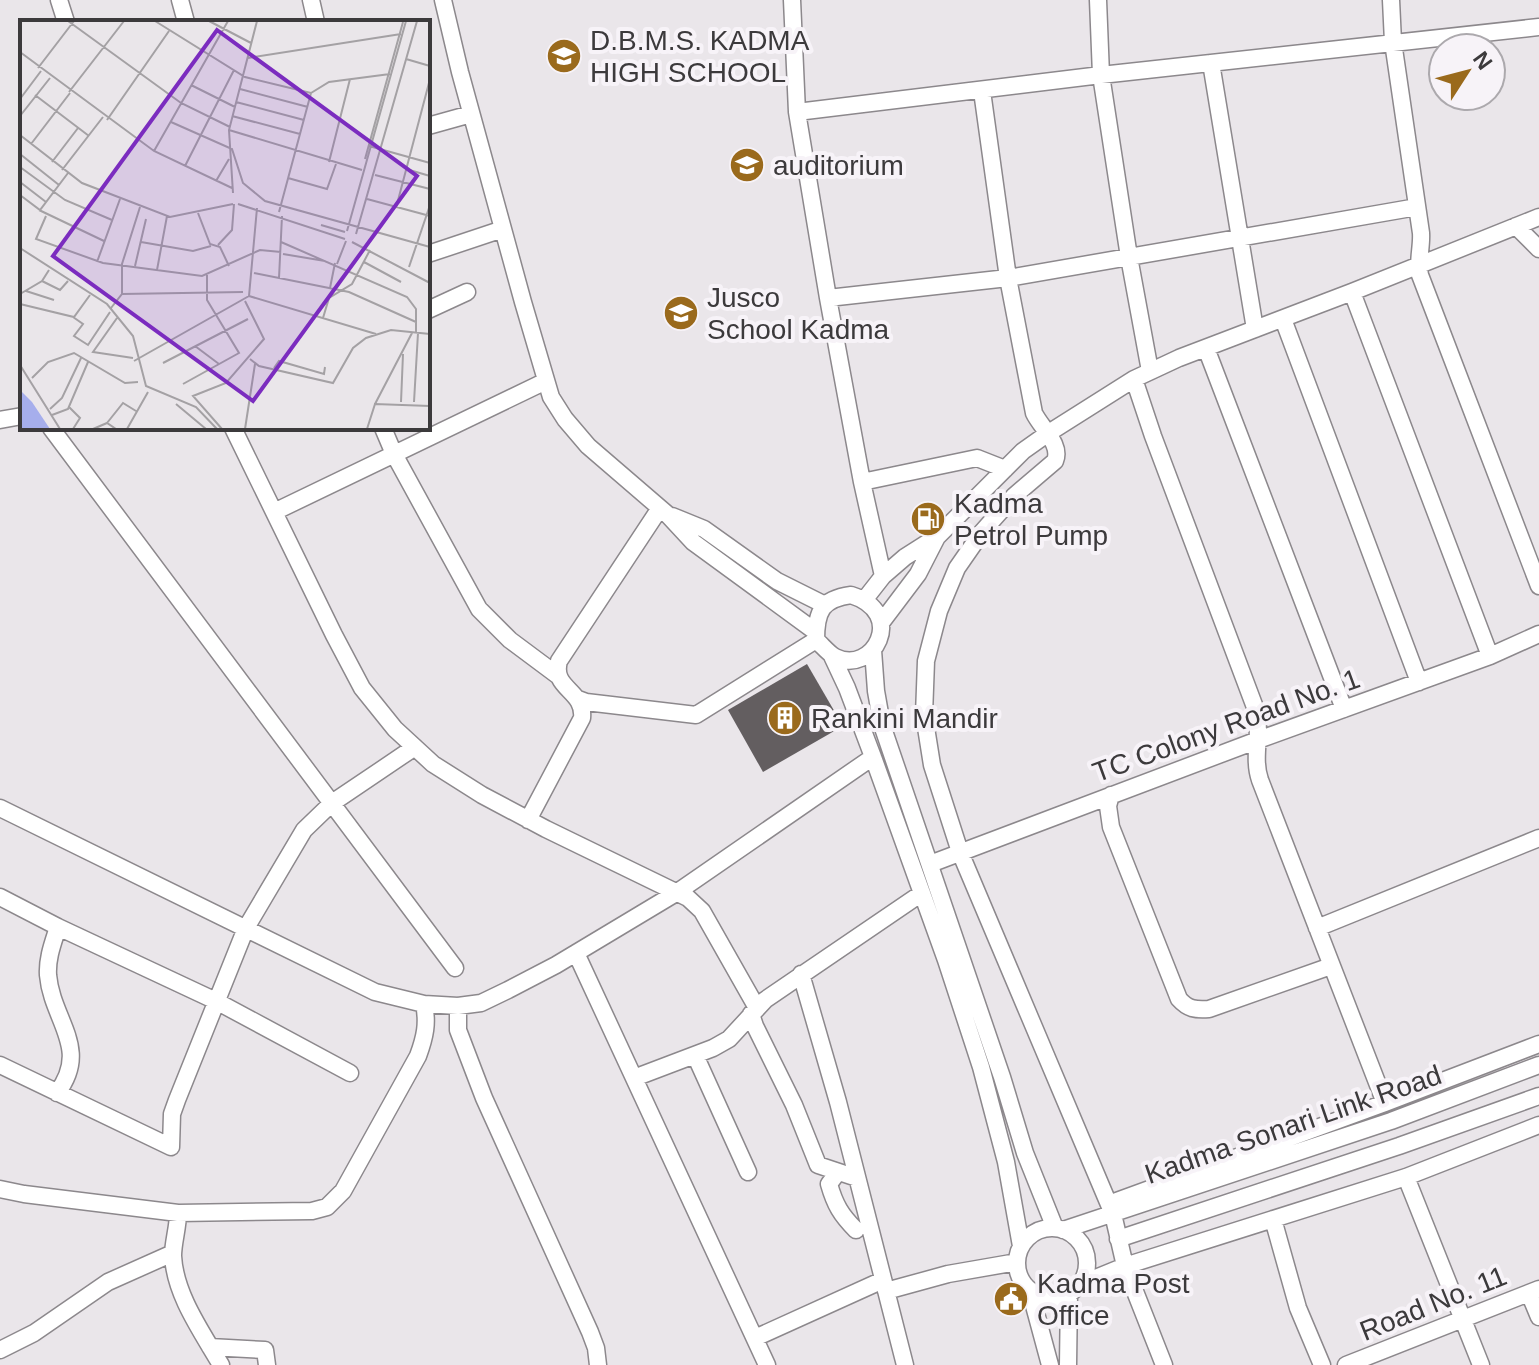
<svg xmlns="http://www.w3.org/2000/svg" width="1539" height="1365" font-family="Helvetica,sans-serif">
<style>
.building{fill:#635e60}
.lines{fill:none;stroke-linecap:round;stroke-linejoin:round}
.street-casing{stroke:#8c888c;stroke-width:19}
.street{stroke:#fff;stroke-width:16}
.labels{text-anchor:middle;stroke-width:8;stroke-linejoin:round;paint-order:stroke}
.poi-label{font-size:28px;fill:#3c3a3c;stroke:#f7f3f8;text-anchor:start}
.street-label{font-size:28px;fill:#3c3a3c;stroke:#f7f3f8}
.inset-road{fill:none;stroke:#a4a1a4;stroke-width:2}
.view{fill:#7b2cbf;fill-opacity:0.15;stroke:#7b2cbf;stroke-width:4}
.inset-edge{fill:none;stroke:#3c3a3c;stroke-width:4}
</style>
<rect width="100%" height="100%" fill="#eae6ea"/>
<path class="building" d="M807,664L843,726L763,772L728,710Z"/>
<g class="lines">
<g class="street-casing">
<path id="street" d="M59,0L66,22
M180,0L186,22
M311,0L316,22
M443,0L460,72L523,302L551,397L565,419L588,446L667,514L693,542L816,632
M792,0L797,112L828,298L862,482L883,576
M1098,0L1101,75L1129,257L1150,371
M1391,0L1393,42L1421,233C1422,247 1417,262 1420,275L1539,586
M1211,63L1255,329
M982,91L1008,278L1034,413C1041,428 1062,444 1055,461L1014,496L982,532L957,568L939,611L926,661L924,715L932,765L960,852L1113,1214L1125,1266L1164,1365
M797,112L1101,75L1539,27
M428,126L471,114
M1516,226L1539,249
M428,254L503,229
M1352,292L1490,656
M828,298L1008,278L1417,207
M428,310L467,292
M1283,319L1419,682
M1206,348L1344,709
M1134,379L1153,436L1256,710C1262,734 1252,757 1260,780L1385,1103
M0,420L22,416
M51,428L455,968
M233,428L334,635L362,688L395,729L433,764L482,795L546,829L688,898L702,911L757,1008
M383,428L394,454L479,609L510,640L557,675
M862,482L977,458L1005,469
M274,512L546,381
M672,516L704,529L777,581L825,605
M851,595C908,613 873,676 835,657C828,653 822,645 816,640C816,611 822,599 851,595Z
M865,599L883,576L905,557L938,536L1023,451L1047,434L1134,379L1179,358L1352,292L1539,217
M881,623L918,574L937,537
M873,650L876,691L882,725L1002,1077L1025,1153L1055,1228
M832,656L847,688L873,757L946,960L981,1067L1006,1162L1021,1246
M578,699L586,702L696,715L816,640
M1111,795L1108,806L1111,827L1179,999C1188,1009 1195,1010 1209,1009L1331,966
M0,808L375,992L424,1004L458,1006L481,1003L508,990L556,965L676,893L873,757
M528,820L582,718C585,690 551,689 559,661L660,508
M930,864L1258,740L1490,656L1539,634
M0,897L58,927L216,1001L350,1073
M1317,928L1539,838
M576,953L767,1365
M801,974L838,1102L905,1365
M458,1006V1030L484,1098L590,1332L596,1348L598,1365
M751,1014L755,1026L794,1105L818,1165L857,1178
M695,1055L748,1172
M0,1065L171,1147L172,1114L177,1100L246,928L304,830L332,803L415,747
M634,1078L713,1048L729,1039L765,1000L922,893
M57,1093C91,1048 52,1021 48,975C47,958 53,943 58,927
M838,1172L829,1184C835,1205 841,1215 856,1230
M1406,1177L1481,1365
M0,1189L24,1194L178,1213L312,1211L327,1207L343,1191L418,1056C425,1037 428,1023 424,1004
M1114,1202L1385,1103L1539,1044
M178,1213C178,1228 173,1242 173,1256C175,1295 202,1332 221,1365
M1273,1219L1298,1308L1322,1365
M1017 1263a35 35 0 1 1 70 0a35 35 0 1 1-70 0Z
M1063,1230L1391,1121L1539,1065
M1118,1239L1399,1146L1539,1096
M1081,1284L1125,1266L1406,1177L1539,1125
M886,1291L948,1274L1017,1262
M1030,1291L1050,1365
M1529,1293L1539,1317
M755,1338L883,1280
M210,1347L265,1350L267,1365
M0,1350L34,1333L108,1282L173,1253
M1068,1365L1069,1294
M1346,1365L1539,1289"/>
</g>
<use href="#street" class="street"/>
</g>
<defs>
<g id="school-disc" transform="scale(1.8)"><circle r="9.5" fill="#9a6a1c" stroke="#f7f3f8"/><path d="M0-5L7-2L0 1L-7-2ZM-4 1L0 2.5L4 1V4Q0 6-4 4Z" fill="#fff"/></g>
<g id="fuel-disc" transform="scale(1.8)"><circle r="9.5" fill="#9a6a1c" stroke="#f7f3f8"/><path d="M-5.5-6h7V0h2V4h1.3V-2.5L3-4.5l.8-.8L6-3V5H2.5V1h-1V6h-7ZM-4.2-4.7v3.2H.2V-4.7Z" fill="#fff"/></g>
<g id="building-disc" transform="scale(1.8)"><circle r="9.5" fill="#9a6a1c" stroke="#f7f3f8"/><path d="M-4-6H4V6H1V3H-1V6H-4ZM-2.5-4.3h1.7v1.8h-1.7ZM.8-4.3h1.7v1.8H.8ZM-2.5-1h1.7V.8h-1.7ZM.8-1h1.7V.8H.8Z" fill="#fff"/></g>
<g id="civic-disc" transform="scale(1.8)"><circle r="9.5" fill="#9a6a1c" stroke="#f7f3f8"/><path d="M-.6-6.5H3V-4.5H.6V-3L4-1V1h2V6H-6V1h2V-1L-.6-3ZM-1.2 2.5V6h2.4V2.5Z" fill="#fff"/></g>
</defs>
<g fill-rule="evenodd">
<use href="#school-disc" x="564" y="56"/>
<use href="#school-disc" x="747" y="165"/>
<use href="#school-disc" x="681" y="313"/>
<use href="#fuel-disc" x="928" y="519"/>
<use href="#building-disc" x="785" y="718"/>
<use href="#civic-disc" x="1011" y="1299"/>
</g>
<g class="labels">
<g class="poi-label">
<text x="590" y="50">D.B.M.S. KADMA<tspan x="590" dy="32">HIGH SCHOOL</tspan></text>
<text x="773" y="175">auditorium</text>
<text x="707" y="307">Jusco<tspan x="707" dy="32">School Kadma</tspan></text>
<text x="954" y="513">Kadma<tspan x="954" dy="32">Petrol Pump</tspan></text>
<text x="811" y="728">Rankini Mandir</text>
<text x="1037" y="1293">Kadma Post<tspan x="1037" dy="32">Office</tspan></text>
</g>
<g class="street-label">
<text transform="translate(1226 725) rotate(-20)" y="10">TC Colony Road No. 1</text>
<text transform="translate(1293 1124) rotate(-19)" y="10">Kadma Sonari Link Road</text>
<text transform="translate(1433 1303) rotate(-22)" y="10">Road No. 11</text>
</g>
</g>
<g transform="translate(20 20)">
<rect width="410" height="410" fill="#eae6ea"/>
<path d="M0,370L12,382L30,409H0Z" fill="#a6aeec"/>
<path class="inset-road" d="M48,1L161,83L210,107M135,1L225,57L291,73M189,1L231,23M0,32L134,131L212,168M228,38L381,14M386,39L410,46M18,48L54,1M171,65L215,87M220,69L288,87M49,72L104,1M291,73L309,62L370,54M15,75L69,116M0,79L21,51M216,82L284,100M0,96L30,58M212,96L280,114M87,100L149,11M151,102L212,129L223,163L245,181L410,227M209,110L342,150M0,115L62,163L150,197L213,184M11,124L50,73M349,126L410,143M134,131L208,1M0,134L39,165M345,139L383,2M32,142L58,108M309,142L330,59M165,146L214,50M0,147L45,180L92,200M386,149L410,156M42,150L83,97M355,155L410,169M268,158L307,169L316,144M196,161L209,139M0,162L26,182M213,173L209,110L237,1M0,175L20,190L48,153M347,179L410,196M218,184L325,219M376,188L410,59M19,190L84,221M259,192L291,73M178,193L190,224L200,227L209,246M26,196L16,219L83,243L182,256L240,230L261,232M301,205L325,212M327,211L386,1M336,214L397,1M121,222L173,231L191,226M261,222L387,277L396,289V313M332,222L410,263M198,225L212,210L214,184M0,228L87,284L113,316L126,366L176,387L197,409M263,234L305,241M77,242L100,179M344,242L381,262M317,244L326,221M115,246L126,199M389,247L410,185M137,250L147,196M234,253L329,272L396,302M259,258L262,196M22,261L40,270L48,261M310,268L315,243M6,271L34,280M0,274L22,261L29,250M102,274V244L120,187M229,276L356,314M0,284L54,297L70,275M91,288L102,274L223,272M53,297L63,304L54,316L68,325L90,292M97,298L73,332L113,338M303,298L309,278L332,264L350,230M175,326L199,344M230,339L239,346L313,363L333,328L346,318L371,310L410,314M114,341L229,276L237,188M143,343L228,299M0,345L40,409M254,348L259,341L304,354L305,347M12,358L28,342L54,333L105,363L118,362M163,364L219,333L187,280V255M381,382L383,334M394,382L398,313M156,384L186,409M355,384L392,313M49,387L60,398L53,409M30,389L42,378L61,338M32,395L48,389L68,342M87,403L103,383L116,391M73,409L87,403L96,409M107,409L128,372M202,409L173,376L206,363L244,319L225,281M225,409L235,344M347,409L355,384L410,386"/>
<path class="view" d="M197,10L397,156L233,381L33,236Z"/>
<rect width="410" height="410" class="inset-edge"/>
</g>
<g transform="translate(1467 72) rotate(54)"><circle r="38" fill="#f7f3f8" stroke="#aca9ad" stroke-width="2"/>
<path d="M0-6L14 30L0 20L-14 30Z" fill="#9a6a1c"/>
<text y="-12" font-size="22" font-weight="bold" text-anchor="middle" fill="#3c3a3c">N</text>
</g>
</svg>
